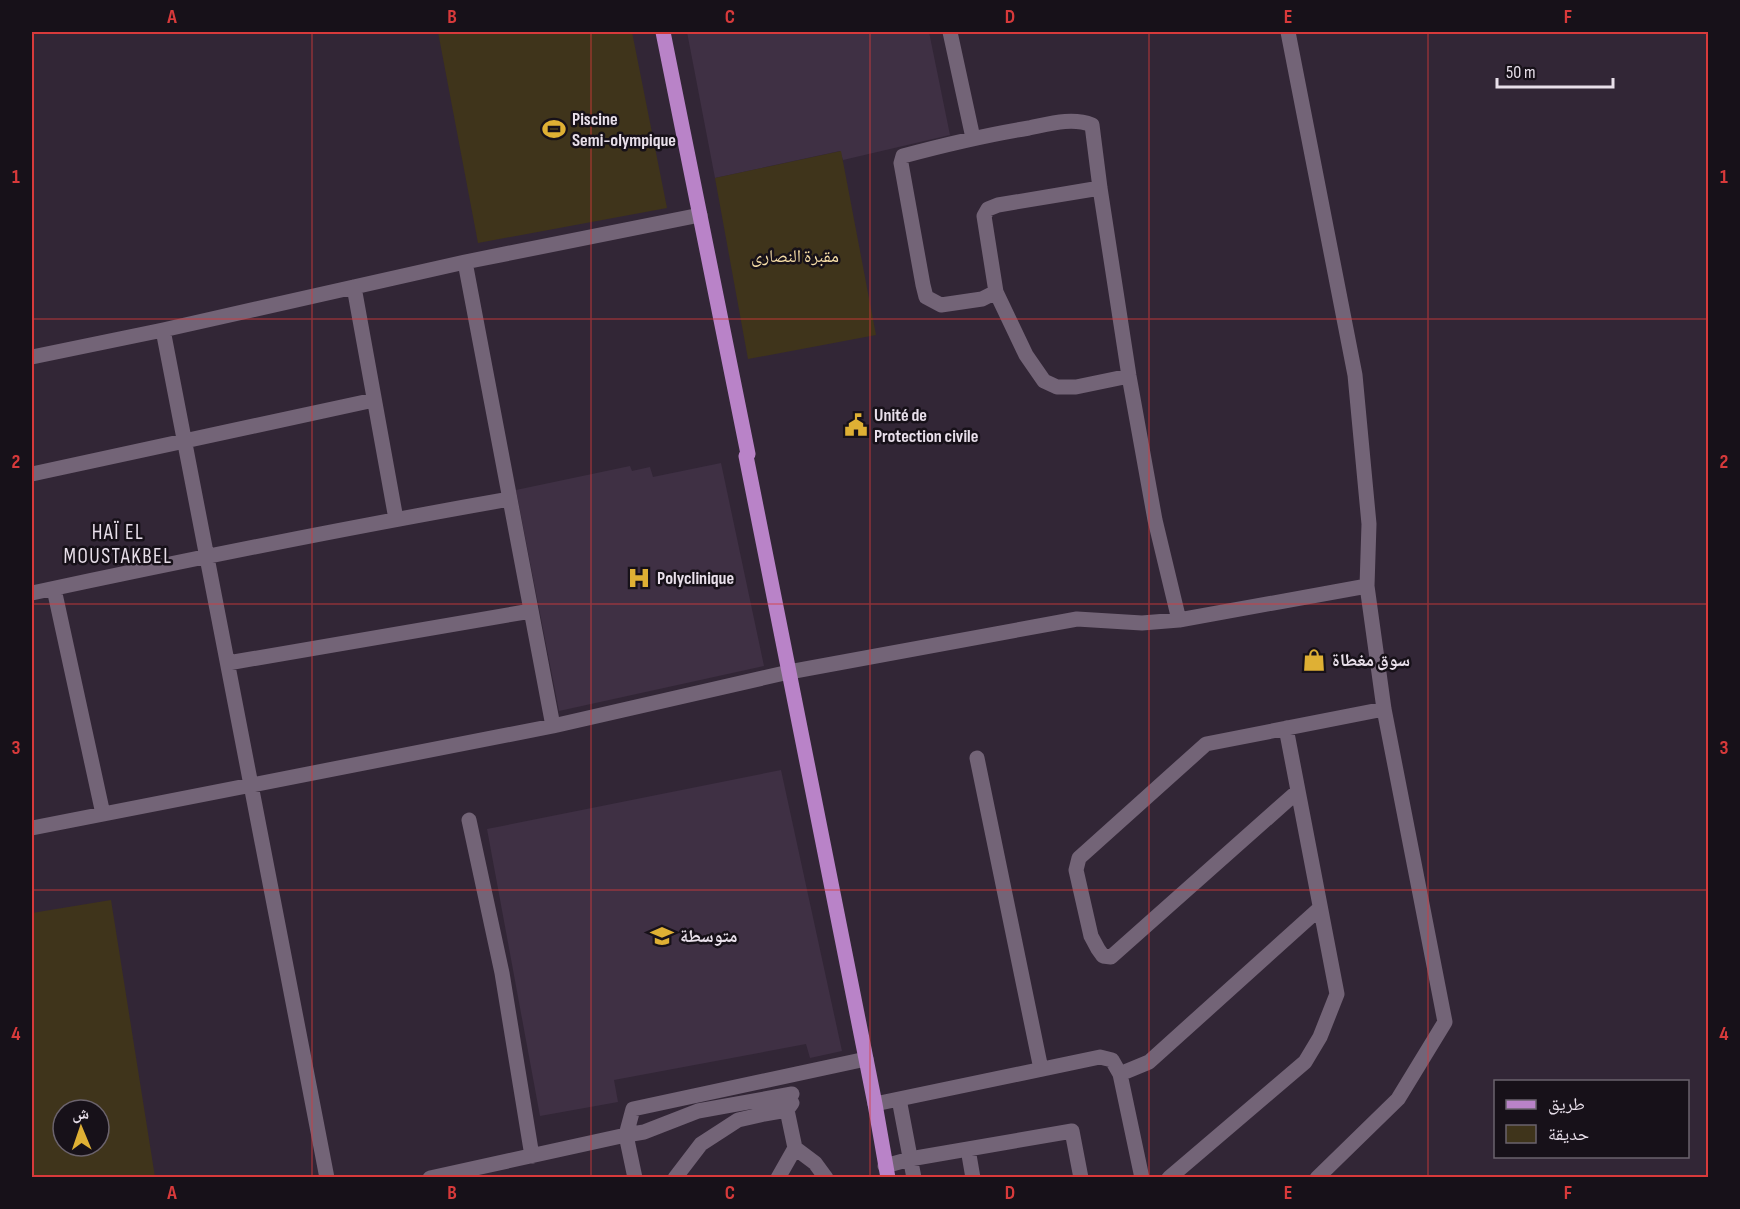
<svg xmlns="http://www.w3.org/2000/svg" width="1740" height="1209" font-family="'Sofia Sans Condensed','Noto Naskh Arabic',sans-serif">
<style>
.built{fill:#3f3044}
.green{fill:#3f341b;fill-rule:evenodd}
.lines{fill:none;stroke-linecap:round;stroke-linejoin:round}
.minor{stroke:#736477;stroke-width:15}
.major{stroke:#b983c8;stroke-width:15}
.grid{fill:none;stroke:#d83a3b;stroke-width:1.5;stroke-opacity:0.55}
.labels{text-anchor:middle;stroke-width:5;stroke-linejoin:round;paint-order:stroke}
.poi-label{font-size:18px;font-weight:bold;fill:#e8dfea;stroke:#171119;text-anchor:start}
.park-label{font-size:18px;fill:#f6dda6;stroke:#171119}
.quarter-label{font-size:21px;letter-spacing:1.5px;fill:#e8dfea;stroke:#171119}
.neatline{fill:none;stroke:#d83a3b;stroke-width:2}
.grid-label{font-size:20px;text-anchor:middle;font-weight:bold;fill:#d83a3b}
</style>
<rect width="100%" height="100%" fill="#322636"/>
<path class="built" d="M687,32H929L950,135L843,160L840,151L715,178Z
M721,463L764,666L559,711L516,490L630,466L632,471L650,467L653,477Z
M781,770L842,1051L810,1058L806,1044L614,1080L618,1102L540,1116L487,829Z"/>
<path class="green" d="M438,32H632L667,208L478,243Z
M841,151L876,335L748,359L715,178Z
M111,900L155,1177H32V913ZM63,1110H99V1146H63Z"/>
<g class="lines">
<path class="minor" d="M950,32L973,138
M1288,32L1355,375L1369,524L1367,586L1384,709L1445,1022L1398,1099L1317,1178
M1100,188L998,205L988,209L984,216L996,292L982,299L941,305L926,297L923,285L901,163L903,156C944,145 986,135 1029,128C1049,124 1072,117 1092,125L1100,188L1129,376L1155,520L1179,620
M465,262L700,215
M354,287L396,519
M996,292L1026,355L1044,381L1057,387H1076L1129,376
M163,330L327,1178
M32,357L163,330L465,262L553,726
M32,474L374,400
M54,589L103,814
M32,593C191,559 350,527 510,499
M228,663L531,611
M977,758L1041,1069
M1298,791L1111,957L1103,956L1098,949L1091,936L1076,870L1079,858L1206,744L1384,709
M469,820L502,973L532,1156
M32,828L553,726L789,672L1077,619L1142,623L1179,620L1367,586
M1120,1074L1149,1062L1320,908
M899,1099L914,1178
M875,1104L1100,1057L1112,1060L1120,1074L1142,1178
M795,1148L815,1163L826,1178
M968,1149L973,1178
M885,1166L910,1159L1072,1131L1081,1178
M430,1178L626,1135L633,1109L866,1059
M635,1178L626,1135L644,1132L698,1111L792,1094
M675,1178L701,1144L738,1120L764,1114L787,1110
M778,1178L795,1148L787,1110L792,1103
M1169,1178L1305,1062L1320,1037L1337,994L1286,728"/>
<path class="major" d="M663,32L748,454L746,456L875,1104L888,1178"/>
</g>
<path class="grid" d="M312,32V1178M591,32V1178M870,32V1178M1149,32V1178M1428,32V1178M32,319H1708M32,604H1708M32,890H1708"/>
<defs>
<g id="stadium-bare" transform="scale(1.8)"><path d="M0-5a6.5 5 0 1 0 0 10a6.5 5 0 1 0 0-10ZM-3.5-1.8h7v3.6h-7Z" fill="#dfb034" stroke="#171119" stroke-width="2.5" paint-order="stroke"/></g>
<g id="civic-bare" transform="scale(1.8)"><path d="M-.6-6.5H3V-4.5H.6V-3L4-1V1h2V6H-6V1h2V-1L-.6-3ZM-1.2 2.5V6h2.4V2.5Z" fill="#dfb034" stroke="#171119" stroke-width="2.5" paint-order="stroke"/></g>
<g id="hospital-bare" transform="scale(1.8)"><path d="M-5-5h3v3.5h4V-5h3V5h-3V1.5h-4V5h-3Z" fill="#dfb034" stroke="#171119" stroke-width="2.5" paint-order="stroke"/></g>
<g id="shop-bare" transform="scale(1.8)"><path d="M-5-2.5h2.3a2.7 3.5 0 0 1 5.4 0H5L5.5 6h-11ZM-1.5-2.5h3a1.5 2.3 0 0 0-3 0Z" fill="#dfb034" stroke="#171119" stroke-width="2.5" paint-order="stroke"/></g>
<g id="school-bare" transform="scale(1.8)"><path d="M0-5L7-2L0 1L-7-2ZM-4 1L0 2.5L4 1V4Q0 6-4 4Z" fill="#dfb034" stroke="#171119" stroke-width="2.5" paint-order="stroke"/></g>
</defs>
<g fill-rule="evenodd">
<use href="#stadium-bare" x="554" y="129"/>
<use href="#civic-bare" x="856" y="425"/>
<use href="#hospital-bare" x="639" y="578"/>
<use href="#shop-bare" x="1314" y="660"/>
<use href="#school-bare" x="662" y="936"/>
</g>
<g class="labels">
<g class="poi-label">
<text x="572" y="125">Piscine<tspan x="572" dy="21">Semi-olympique</tspan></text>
<text x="874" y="421">Unité de<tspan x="874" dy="21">Protection civile</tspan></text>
<text x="657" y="584">Polyclinique</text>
<text x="1332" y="666">سوق مغطاة</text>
<text x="680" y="942">متوسطة</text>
</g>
<g class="park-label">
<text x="795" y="262">مقبرة النصارى</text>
</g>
<g class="quarter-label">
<text x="118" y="539">HAÏ EL<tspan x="118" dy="24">MOUSTAKBEL</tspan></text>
</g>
</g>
<rect width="1740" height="1209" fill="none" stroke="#171119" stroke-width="66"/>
<rect x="1494" y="1080" width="195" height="78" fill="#171119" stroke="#6b636d" stroke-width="1.5"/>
<rect x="1506" y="1100" width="30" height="9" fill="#b983c8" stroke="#6b636d" stroke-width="1.5"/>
<text x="1548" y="1110" font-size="18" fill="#e8dfea">طريق</text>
<rect x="1506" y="1125" width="30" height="18" fill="#3f341b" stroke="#6b636d" stroke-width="1.5"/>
<text x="1548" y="1140" font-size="18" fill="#e8dfea">حديقة</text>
<g transform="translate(81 1128) rotate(358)"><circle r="28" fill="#171119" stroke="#6b636d" stroke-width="1.5"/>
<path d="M0-4.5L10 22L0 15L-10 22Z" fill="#dfb034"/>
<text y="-9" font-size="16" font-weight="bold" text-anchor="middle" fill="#e8dfea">ش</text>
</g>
<path d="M1497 78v9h116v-9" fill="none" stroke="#e8dfea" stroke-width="3"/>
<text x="1506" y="78" font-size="18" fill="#e8dfea" stroke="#171119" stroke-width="4.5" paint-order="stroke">50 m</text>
<rect x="33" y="33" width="1674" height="1143" class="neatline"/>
<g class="grid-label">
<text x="172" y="23">A</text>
<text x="452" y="23">B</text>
<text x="730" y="23">C</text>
<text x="1010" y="23">D</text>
<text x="1288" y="23">E</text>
<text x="1568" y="23">F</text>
<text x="16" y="183">1</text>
<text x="1724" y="183">1</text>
<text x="16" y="468">2</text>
<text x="1724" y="468">2</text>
<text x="16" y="754">3</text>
<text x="1724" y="754">3</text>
<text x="16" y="1040">4</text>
<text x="1724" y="1040">4</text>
<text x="172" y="1199">A</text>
<text x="452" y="1199">B</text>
<text x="730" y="1199">C</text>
<text x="1010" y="1199">D</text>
<text x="1288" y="1199">E</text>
<text x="1568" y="1199">F</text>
</g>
</svg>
